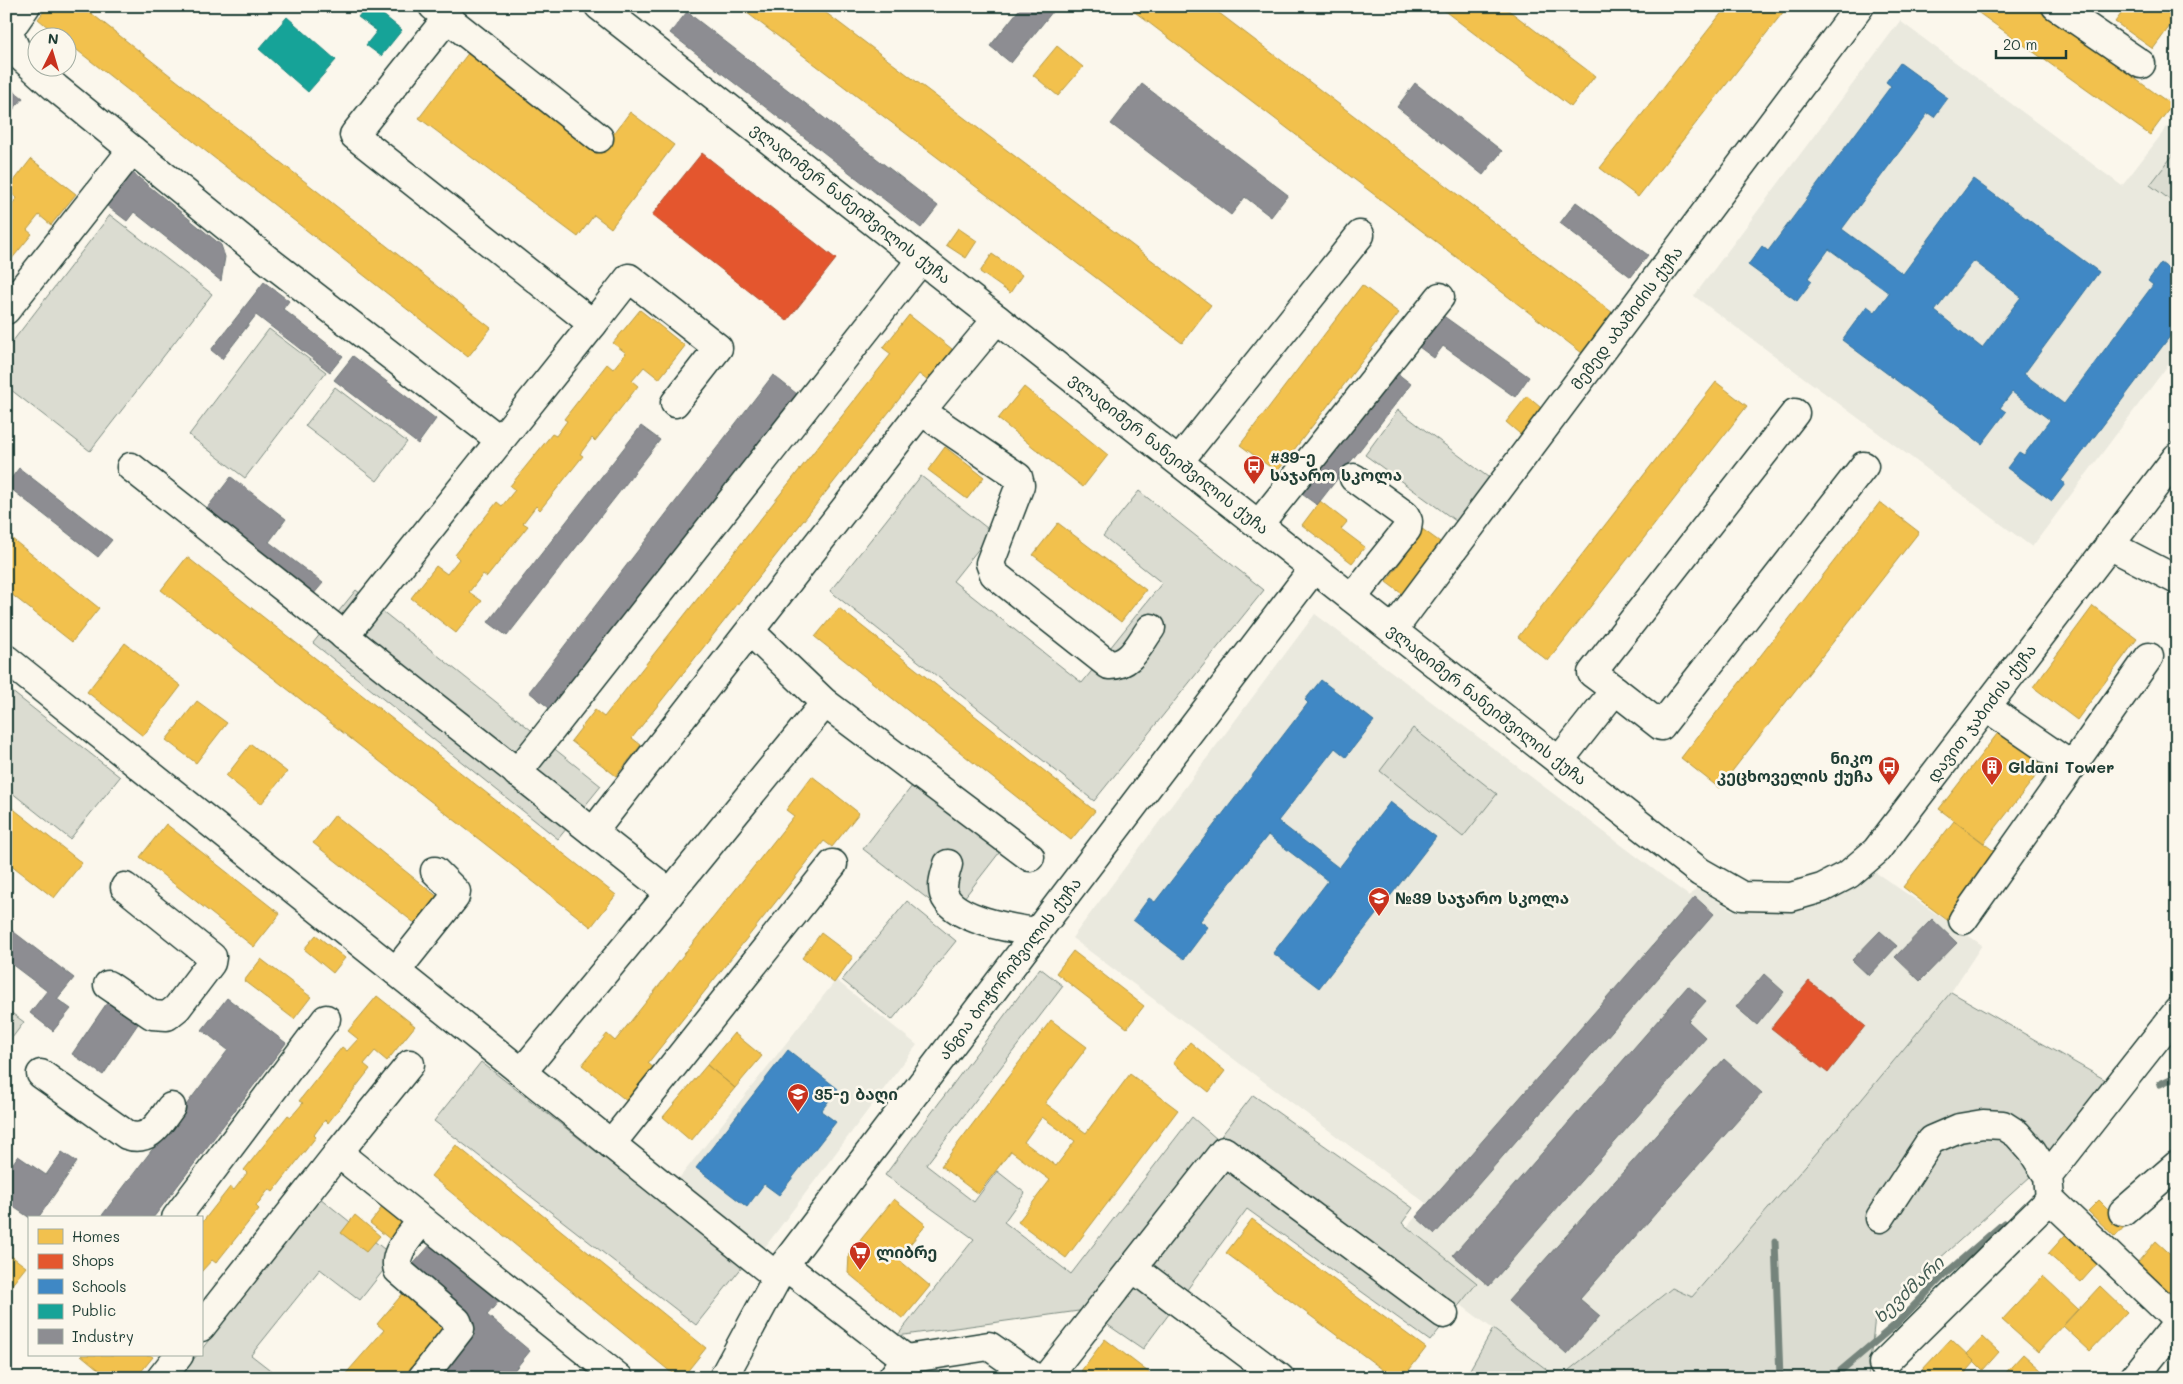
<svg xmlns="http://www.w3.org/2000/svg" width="2183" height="1384" font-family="Mali,'Noto Sans Georgian',sans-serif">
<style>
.built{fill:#eae9de}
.green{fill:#dbdcd1;stroke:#7d8c82}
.homes{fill:#f2c14e;stroke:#b39946;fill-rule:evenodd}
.shops{fill:#e4572e;stroke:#a94f30}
.schools{fill:#3f88c5;stroke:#35729a;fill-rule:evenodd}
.public{fill:#17a398;stroke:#19847a}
.industry{fill:#8d8d92;stroke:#6c7576}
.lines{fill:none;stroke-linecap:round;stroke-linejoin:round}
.stream{stroke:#74847b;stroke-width:7}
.minor-casing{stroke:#1f3d34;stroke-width:31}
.minor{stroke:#fbf7ec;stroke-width:28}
.labels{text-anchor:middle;stroke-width:5;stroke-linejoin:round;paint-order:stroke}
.street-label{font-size:16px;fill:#1f3d34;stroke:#fbf7ec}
.poi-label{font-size:16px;font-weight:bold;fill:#1f3d34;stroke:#fbf7ec;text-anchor:start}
.water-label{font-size:18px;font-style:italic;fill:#425b52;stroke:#fbf7ec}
</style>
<rect width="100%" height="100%" fill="#fbf7ec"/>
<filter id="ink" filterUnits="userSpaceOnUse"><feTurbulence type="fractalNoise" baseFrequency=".02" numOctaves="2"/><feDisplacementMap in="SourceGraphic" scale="10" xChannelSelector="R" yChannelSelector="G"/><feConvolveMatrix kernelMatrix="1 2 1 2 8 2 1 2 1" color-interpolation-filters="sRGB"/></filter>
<g filter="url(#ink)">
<path class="built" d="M1900,21L2122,186L2177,114V353L2032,547L1694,296Z
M1315,614L1689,896L1697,888L1732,910L1803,904L1872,870L1982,945L1951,992L1838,1128L1692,1297L1671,1288L1559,1378L1387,1250L1427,1204L1072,938Z
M836,980L917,1045L765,1247L677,1181Z"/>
<path class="green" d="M2177,150V205L2150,185Z
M110,215L212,294L90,451L6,386V350Z
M269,329L326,372L245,478L189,435Z
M335,387L407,442L377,481L305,426Z
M1398,410L1492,480L1460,524L1365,455Z
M921,476L992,532L953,581L1082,683L1162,583L1103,536L1139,491L1264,590L1094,801L830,591Z
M356,590L601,786L558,839L313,643Z
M6,687L120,777L70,839L6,788Z
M1413,728L1497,794L1463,837L1380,771Z
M926,768L1013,835L950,916L863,849Z
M907,901L956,941L892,1020L842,980Z
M1040,968L1063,986L926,1165L974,1202L997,1171L1025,1193L1004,1222L1071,1274L1192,1117L1218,1140L1253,1095L1413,1208L1402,1223L1477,1283L1430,1341L1247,1209L1143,1349L1086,1310L897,1336L974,1239L885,1175Z
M1951,992L2125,1091L1875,1317L1868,1378H1559L1672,1288L1692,1297L1838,1128Z
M6,1009L24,1022L6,1046Z
M481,1062L743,1266L696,1325L434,1121Z
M320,1198L394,1257L360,1300L320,1269L251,1355L278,1376L277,1378H179L197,1355H201V1350Z
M1493,1329L1558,1378H1465Z"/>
<path class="homes" d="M48,6H82L491,328L468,357L68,43V38H61L38,19Z
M738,6H817L1211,305L1182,343Z
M1127,6H1210L1613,313L1582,353Z
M1438,6H1503L1595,76L1571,107Z
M1727,6H1788L1638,197L1600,168Z
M1980,6H2033L2172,105L2150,135L1976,11Z
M2127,6H2177V25L2173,22L2153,49L2115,22Z
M1057,46L1083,67L1058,96L1033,75Z
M469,52L601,151L630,112L674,145L611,228L594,215L578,237L419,118Z
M31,159L76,194L51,225L39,215L27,230L32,234L6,266V213L17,198L7,190Z
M958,228L977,241L966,258L946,245Z
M992,254L1022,275L1010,293L980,272Z
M1362,285L1399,313L1277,472L1240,445Z
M640,310L685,346L659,379L644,367L632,381L638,386L595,441L592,438L580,454L583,456L540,510L536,506L523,523L528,526L487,577L483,574L469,592L482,601L456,633L411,598L436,566L447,574L459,559L455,555L497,502L502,506L515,490L510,486L552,434L556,436L567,421L564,419L607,364L613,369L626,353L613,343Z
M909,315L952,349L928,381L919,374L632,738L641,745L616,776L571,741L595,710L604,717L891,354L883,348Z
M1716,382L1747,406L1548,661L1518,637Z
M1024,387L1108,455L1083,487L998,419Z
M1527,396L1547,413L1526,439L1506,422Z
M945,447L984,477L967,499L928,470Z
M1320,501L1347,522L1341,529L1365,547L1352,563L1302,525Z
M1880,502L1919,532L1719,788L1681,758Z
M1058,523L1146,590L1121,622L1033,555Z
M1418,526L1443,544L1405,596L1386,582L1403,559L1397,555Z
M6,534L99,608L72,642L6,590Z
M187,557L616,895L591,927L161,590Z
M2093,606L2137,639L2077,720L2033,687Z
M839,608L1095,811L1071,840L815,637Z
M125,643L181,686L143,736L87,692Z
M197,701L227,723L196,763L166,740Z
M2001,729L2046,763L1984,843L1939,809Z
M251,744L287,772L261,804L226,776Z
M812,776L859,813L832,847L824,841L648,1063L655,1069L628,1102L582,1065L607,1034L615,1041L794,816L786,810Z
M6,803L82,863L54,898L6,861Z
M335,815L444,902L422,929L313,843Z
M1954,821L2006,860L1955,926L1903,887Z
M166,824L280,914L254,947L140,857Z
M821,933L853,957L834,983L802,958Z
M316,935L345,958L333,973L304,949Z
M1073,951L1144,1006L1127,1028L1056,973Z
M261,959L311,997L294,1019L244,981Z
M377,996L415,1026L387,1061L375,1051L364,1064L370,1069L328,1123L325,1120L314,1135L316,1137L273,1192L269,1189L256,1206L259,1209L216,1263L212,1260L201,1272V1224L230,1187L234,1190L247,1173L244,1170L288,1115L291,1117L303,1103L299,1101L342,1047L347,1051L358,1039L348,1031Z
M1051,1020L1087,1047L1045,1103L1086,1133L1130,1074L1178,1110L1066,1258L1018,1222L1050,1180L1011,1151L978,1194L941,1166ZM1042,1117L1075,1141L1056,1166L1024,1142Z
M734,1033L762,1056L735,1088L707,1065Z
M1190,1042L1225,1071L1209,1092L1173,1063Z
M707,1065L735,1088L691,1141L663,1117Z
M456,1145L706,1348L682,1378H678L431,1176Z
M894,1199L926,1225L898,1259L930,1286L903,1319L848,1273L849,1254Z
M2099,1200L2125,1226L2115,1237L2088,1211Z
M383,1206L404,1224L391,1240L370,1223Z
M355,1215L380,1236L366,1252L341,1233Z
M1252,1219L1426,1348L1403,1378H1394L1226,1253Z
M2065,1235L2098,1263L2081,1282L2048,1254Z
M2156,1241L2177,1260V1289L2172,1294L2137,1263Z
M6,1252L26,1267L6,1292Z
M2043,1276L2078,1309L2038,1352L2002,1320Z
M2100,1286L2127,1312L2090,1351L2063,1326Z
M405,1291L452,1331L425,1363L419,1358L402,1378H342L384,1330L377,1324Z
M1983,1337L1999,1352L1983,1370L1967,1354Z
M1105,1339L1156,1378H1090L1081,1371Z
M1951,1339L1975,1362L1961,1378H1931L1922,1370Z
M2023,1354L2050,1378H2001Z
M81,1355H150L153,1357L136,1378H109Z"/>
<path class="shops" d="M702,153L836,259L787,321L652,215Z
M1809,981L1865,1026L1828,1073L1771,1028Z"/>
<path class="schools" d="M1900,63L1948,98L1934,117L1928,113L1842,229L1903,274L1973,179L2099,272L2024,374L2064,404L2153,285L2148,281L2161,263L2177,275V327L2061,481L2065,484L2052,501L2007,468L2019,452L2024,455L2050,420L2012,392L2000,408L2006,412L1982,444L1842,340L1867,306L1875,312L1889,293L1829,249L1808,278L1812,281L1797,301L1748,265L1762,246L1768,251L1891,86L1886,82ZM1974,261L2021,297L1982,348L1935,311Z
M1321,680L1374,721L1346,757L1335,748L1278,821L1339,868L1390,802L1436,837L1319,988L1273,953L1328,881L1268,835L1200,921L1208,927L1184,959L1133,920L1149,898L1155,902L1308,703L1305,700Z
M788,1050L838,1089L821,1111L836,1122L779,1195L764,1184L747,1207L696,1168Z"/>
<path class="public" d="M367,6H372L402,30L381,56L366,45L377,31L358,17Z
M287,17L336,60L308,92L259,49Z"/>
<path class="industry" d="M1022,6H1057L1011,63L990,46Z
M687,12L938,206L921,228L670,33Z
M1415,83L1502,151L1483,175L1397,107Z
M1142,84L1288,195L1271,217L1245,197L1231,215L1111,124Z
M6,85L23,98L6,118Z
M128,169L221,245L225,257L221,281L134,212L127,221L102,202Z
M1576,202L1648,255L1631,277L1560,223Z
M264,282L289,301L283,309L343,356L330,372L256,315L222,359L211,350Z
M1442,315L1529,377L1515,397L1443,346L1434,358L1419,347Z
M353,356L436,419L418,444L334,380Z
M1393,370L1411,384L1317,505L1299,492Z
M773,375L797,394L553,711L529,692Z
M641,426L660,440L507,636L488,622Z
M19,468L112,540L98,557L6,485Z
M231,477L286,519L269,542L323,583L312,596L203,513Z
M1695,897L1714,914L1435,1234L1416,1217Z
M1932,919L1957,943L1920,981L1895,957Z
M6,926L74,978L57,999L71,1009L53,1031L30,1013L47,991L6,960Z
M1880,931L1897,946L1869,976L1852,960Z
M1764,974L1784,992L1757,1025L1736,1007Z
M1688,986L1706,1001L1688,1021L1706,1038L1489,1286L1453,1255Z
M111,997L142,1018L103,1075L72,1054Z
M227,998L286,1043L153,1218H100L228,1050L202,1030Z
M1724,1059L1762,1093L1580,1299L1600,1316L1567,1354L1508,1301Z
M62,1152L77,1162L38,1218H30L6,1202V1173L18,1156L46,1175Z
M431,1244L499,1301L487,1315L530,1351L508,1378H428L474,1323L409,1269Z"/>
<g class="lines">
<path class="stream" d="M2160,1084L2177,1076
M1775,1241L1780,1378
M1832,1378L1895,1325L1944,1275L2004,1223"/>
<g class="minor-casing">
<g id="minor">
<path d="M26,6L8,32L18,54L56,88L269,261L500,440"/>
<path id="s1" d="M599,6C967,293 1333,583 1700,872L1742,896L1791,897L1822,888L1849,874L1876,851L2177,457"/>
<path d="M2056,6L2141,64"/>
<path d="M447,18L599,138"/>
<path d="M6,310L132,150"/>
<path d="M593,324L629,278L718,348L675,403"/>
<path d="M921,411L1018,477L1020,485L990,563L994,574L1109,665C1131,666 1139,644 1151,628"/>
<path d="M1180,460L1360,235"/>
<path d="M131,467L670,893L522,1072"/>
<path d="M1259,524L1440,297"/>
<path d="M2109,545L2177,580"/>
<path d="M1352,598L1407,529L1408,521L1405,515L1354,478"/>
<path id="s2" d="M1393,630L1860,6"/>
<path d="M344,636L593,324L354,135L447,18L433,6"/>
<path d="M6,659L776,1276"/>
<path d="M1615,690L1661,726L1864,466"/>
<path d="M825,703L1030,857"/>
<path d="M1986,707L2072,766L2149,657"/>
<path d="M1559,761L1615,690L1592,673L1795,413"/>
<path d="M517,773L921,260"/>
<path d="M593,832L921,411L997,319"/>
<path d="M948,864C946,872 941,884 944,894C952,920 1014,929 1037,932"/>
<path d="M670,893L825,703L751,632"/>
<path d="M1963,920L2072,766"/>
<path d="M396,971L455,897L456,892L435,871"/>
<path d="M108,985L152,1015L167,1016L177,1008L211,963L212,957L125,887"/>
<path d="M2177,1012L2048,1176L2050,1199L2177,1320"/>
<path d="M41,1074L127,1135C150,1143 159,1123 171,1107"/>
<path d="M611,1144L833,864"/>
<path d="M338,1153L410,1064"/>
<path d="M2123,1212L2177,1165"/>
<path d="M176,1218L326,1019"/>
<path d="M1880,1218L1931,1140L1959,1128L1983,1124L2003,1125L2017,1134L2032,1151L2048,1176"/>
<path d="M422,1220C412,1235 392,1252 398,1270L457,1321L460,1329L422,1378"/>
<path d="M784,1265L906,1359"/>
<path d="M1133,1268L1280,1378"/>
<path d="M201,1327L338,1153L619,1378"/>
<path d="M1883,1364L2050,1199"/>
<path d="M161,1378L179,1355"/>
<path id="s3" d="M723,1378L784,1265L1314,568"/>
<path d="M892,1378L906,1359L989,1346L1035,1378"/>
<path d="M1046,1378L1224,1151L1444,1314"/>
<path d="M2134,1378L2177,1324"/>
</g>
</g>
<use href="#minor" class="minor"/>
</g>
</g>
<defs>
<g id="bus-pin" transform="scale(1.125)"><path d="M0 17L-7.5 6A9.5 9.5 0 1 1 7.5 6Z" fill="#c8321e" stroke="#fbf7ec"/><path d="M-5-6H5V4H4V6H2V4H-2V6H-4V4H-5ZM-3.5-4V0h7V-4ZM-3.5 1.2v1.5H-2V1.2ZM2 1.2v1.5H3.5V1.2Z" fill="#fff"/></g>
<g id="building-pin" transform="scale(1.125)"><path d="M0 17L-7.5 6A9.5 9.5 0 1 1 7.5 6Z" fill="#c8321e" stroke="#fbf7ec"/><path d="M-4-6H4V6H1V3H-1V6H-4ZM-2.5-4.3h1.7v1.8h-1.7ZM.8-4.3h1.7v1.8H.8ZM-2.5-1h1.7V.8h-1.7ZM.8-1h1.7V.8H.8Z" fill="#fff"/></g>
<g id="school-pin" transform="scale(1.125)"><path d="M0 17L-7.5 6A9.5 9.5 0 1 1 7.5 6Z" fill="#c8321e" stroke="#fbf7ec"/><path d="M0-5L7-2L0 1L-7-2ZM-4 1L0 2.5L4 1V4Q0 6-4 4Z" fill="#fff"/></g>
<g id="supermarket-pin" transform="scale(1.125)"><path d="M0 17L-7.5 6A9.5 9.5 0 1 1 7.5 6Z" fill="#c8321e" stroke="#fbf7ec"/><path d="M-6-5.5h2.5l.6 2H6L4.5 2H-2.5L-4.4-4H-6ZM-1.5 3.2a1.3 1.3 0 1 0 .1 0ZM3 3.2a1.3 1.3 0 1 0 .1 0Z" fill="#fff"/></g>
</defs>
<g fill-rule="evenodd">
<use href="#bus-pin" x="1254" y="466"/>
<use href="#bus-pin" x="1889" y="767"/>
<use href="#building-pin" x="1992" y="767"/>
<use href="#school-pin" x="1379" y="898"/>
<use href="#school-pin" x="798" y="1094"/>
<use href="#supermarket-pin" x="860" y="1252"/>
</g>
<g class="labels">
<g class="street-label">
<text dy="6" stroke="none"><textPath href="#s1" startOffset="320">ვლადიმერ ნანეიშვილის ქუჩა</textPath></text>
<text dy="6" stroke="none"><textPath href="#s2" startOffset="390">მემედ აბაშიძის ქუჩა</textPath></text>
<text dy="6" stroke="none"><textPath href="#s1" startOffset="725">ვლადიმერ ნანეიშვილის ქუჩა</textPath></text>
<text dy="6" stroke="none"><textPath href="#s1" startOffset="1130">ვლადიმერ ნანეიშვილის ქუჩა</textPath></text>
<text dy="6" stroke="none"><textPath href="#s1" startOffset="1770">დავით ჯაბიძის ქუჩა</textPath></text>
<text dy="6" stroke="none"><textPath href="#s3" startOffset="501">ანგია ბოჭორიშვილის ქუჩა</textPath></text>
</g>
<g class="poi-label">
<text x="1270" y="463">#39-ე<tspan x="1270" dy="18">საჯარო სკოლა</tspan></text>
<text x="1873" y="764" text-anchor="end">ნიკო<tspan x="1873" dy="18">კეცხოველის ქუჩა</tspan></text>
<text x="2008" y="773">Gldani Tower</text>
<text x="1395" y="904">№39 საჯარო სკოლა</text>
<text x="814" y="1100">35-ე ბაღი</text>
<text x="876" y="1258">ლიბრე</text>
</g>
<g class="water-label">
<text transform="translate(1909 1290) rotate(-43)" y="6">ხევძმარი</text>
</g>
</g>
<rect width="2183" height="1384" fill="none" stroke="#fbf7ec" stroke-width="25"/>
<rect x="12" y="12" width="2158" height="1359" fill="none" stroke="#1f3d34" stroke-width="2" filter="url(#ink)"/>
<rect x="28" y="1216" width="175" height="140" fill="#fbf7ec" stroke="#a3ada2"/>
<rect x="38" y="1229" width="25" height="15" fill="#f2c14e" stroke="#a3ada2"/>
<text x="72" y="1242" font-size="15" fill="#1f3d34">Homes</text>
<rect x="38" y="1254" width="25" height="15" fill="#e4572e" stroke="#a3ada2"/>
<text x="72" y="1266" font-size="15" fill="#1f3d34">Shops</text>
<rect x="38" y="1279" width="25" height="15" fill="#3f88c5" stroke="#a3ada2"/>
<text x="72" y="1292" font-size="15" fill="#1f3d34">Schools</text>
<rect x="38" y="1304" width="25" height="15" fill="#17a398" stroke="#a3ada2"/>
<text x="72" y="1316" font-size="15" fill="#1f3d34">Public</text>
<rect x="38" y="1329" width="25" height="15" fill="#8d8d92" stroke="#a3ada2"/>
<text x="72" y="1342" font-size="15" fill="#1f3d34">Industry</text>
<g transform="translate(52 52) rotate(5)"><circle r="24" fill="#fbf7ec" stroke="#a3ada2"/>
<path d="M0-4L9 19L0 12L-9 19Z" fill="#c8321e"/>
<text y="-8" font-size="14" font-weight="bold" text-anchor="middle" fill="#1f3d34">N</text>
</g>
<path d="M1996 50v8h70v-8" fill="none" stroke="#1f3d34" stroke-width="2.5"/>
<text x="2003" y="50" font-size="15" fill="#1f3d34" stroke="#fbf7ec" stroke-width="4" paint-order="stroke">20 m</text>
</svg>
